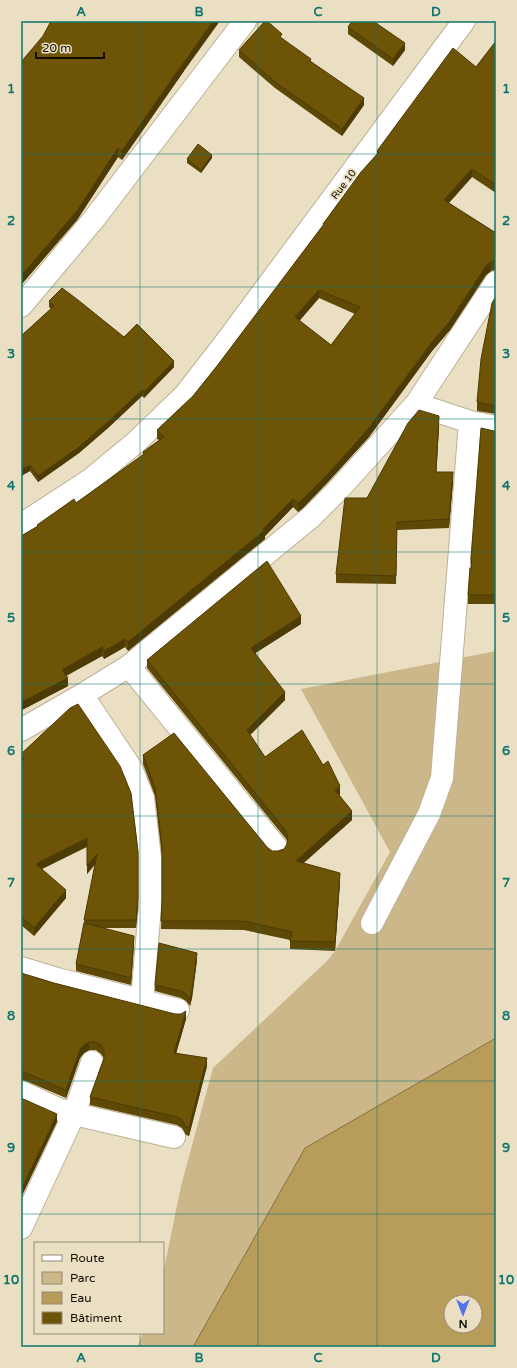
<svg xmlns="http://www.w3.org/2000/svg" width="517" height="1368" font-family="'Varela Round',sans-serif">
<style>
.green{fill:#cbb789}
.water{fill:#b79c5a;stroke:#857140;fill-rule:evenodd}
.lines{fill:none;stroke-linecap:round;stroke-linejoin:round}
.minor-casing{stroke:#bdb196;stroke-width:24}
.minor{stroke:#fff;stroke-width:22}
.wall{fill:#5e4806;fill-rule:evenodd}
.shaded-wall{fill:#4c3b05}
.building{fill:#6d5407;stroke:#4c3b05;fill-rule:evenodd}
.grid{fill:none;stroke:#0f766e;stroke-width:1;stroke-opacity:0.55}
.labels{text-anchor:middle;stroke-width:4;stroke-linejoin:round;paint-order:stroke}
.street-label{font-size:10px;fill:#110d04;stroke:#ebdfc3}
.neatline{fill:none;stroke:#0f766e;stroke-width:1.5}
.grid-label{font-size:13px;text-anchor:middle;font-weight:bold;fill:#0f766e}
</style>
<rect width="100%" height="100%" fill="#ebdfc3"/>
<path class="green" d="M496,651V1038L305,1148L193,1347H137L143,1333H163V1274L181,1186L213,1068L327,961L335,951L390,852L301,689Z"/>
<path class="water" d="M496,1038V1347H193L305,1148ZM451,1302H475V1326H451Z"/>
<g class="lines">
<g class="minor-casing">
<path id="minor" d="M21,306L94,219L245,21
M416,404L470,422L496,427
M21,525L90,480L135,443L184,396L223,346L464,21
M129,666L276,847
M82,695L131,768L143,798L150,858V907L142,1000
M21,730L82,695L129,666L311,517L337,491L416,404L496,282
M372,923L429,814L442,778L470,422
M21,968L57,979L178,1010
M21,1092L58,1109L74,1114L174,1137
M21,1228L74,1114L92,1062"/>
</g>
<use href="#minor" class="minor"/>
</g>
<path class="wall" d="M348,27L405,50L393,66L348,34Z
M282,38L364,105L342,136L275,88L239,57V50Z
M496,41V193L472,177L449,203L496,233V270L491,271L486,275L450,330L432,351L369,437L328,482L303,508L298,512L293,507L265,536V539L128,651L125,647L104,659L102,656L66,676L68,686L22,710L21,708V536L37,527V525L76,503L143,455V452L159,440L157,439V430L193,396L217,366L323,226V224L377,154V151L476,67ZM319,298L355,314L331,345L299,321Z
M21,62L184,71L122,160L118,157L77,220L21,285Z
M212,158L201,173L187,163V159Z
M496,296V414L477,411V402Z
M49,301L124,337L174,367L144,398L142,396L108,428L79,453L38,482L30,471L21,476V336L51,309L49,307Z
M439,425L436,472L453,481L449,528L397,530L396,584L336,583V574L367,498Z
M496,430V604H468V595L471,568V559L494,431Z
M301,624L255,653L285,700L250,735L265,757L340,794L339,795L352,820L303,863L340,882L335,951L290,949V940L244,930L161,929L162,899V857L155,796L143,764V755L272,851H278L284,849L288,843L286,839L147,668V660Z
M21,754L138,906L136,928H104L134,943L131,985L76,971V964L95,864L87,874V847L42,869L66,898L34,936L21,925Z
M197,960L192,998L190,1006L186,1001L181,998L155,991V985Z
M21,973L54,983L186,1019L176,1053L207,1066L189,1136L186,1135L182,1128L177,1125L90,1105V1097L104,1058L101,1054L96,1050H89L84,1053L80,1058L66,1098L26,1081L21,1080Z"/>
<path class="shaded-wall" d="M213,21H220L184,71L122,160V151L184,62Z
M405,43V50L393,66V59Z
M364,98V105L342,136V129Z
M118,148V157L77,220L21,285V276Z
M212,155V158L201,173V170Z
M472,169V177L444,208V200Z
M491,262V271L486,275L450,330L432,351L369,437L328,482L303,508L298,512V503L486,266Z
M319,290V298L295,326V317Z
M174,361V367L144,398V392Z
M142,390V396L108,428L79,453L38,482V476Z
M439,416V425L436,481V472Z
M30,465V471L21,476V470Z
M453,472V481L449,528V519Z
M293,499V507L265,536V539L128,651V642L263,529Z
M301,616V624L251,656V648Z
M125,639V647L104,659V651Z
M102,647V656L62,678V670Z
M68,678V686L22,710V702Z
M285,692V700L247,738V730Z
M340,786V794L335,798V790Z
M352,811V820L296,870V861Z
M87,838V846L36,872V864Z
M97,854V862L87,874V866Z
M340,873V882L335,951V942Z
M66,890V898L34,936V928Z
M138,898V906L136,928V920Z
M134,936V943L131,985V978Z
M197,953V960L192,998L190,1006V999Z
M186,1011V1019L174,1061V1053Z
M89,1042V1050L84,1053L80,1058L66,1098V1090L80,1049L84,1045Z
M207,1058V1066L189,1136V1128Z
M57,1114V1122L21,1198V1190Z"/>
<path class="building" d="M51,21H213L184,62L122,151L118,148L77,211L21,276V62L43,36Z
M265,21H267L282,34L280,37L311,59L310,61L364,98L342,129L275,82L239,50Z
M352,21H373L405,43L393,59L348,27Z
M496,41V185L472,169L444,200L496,233V261L491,262L486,266L450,321L432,342L369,428L328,474L303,499L298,503L293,499L263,529L265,530L128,642L125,639L104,651L102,647L62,670L68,678L22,702L21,700V536L38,526L37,525L74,499L76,503L144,454L143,452L164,437L157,430L193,396L217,366L324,224H323L361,172L379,152L377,151L453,48L476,67ZM319,290L360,307L331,345L295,317Z
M198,144L212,155L201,170L187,159Z
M62,288L78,300L124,337L137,324L174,361L144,392L142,390L108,422L79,447L38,476L30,465L21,470V336L54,306L49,301Z
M496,296V406L477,402L481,359L492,303Z
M419,410L439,416L436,472H453L449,519L397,522L396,576L336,574L345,498H367L408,423Z
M481,428L494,431L496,430V595H468L470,568H472L471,559Z
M267,561L301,616L251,648L285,692L247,730L265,757L302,730L323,765L328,761L340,786L335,790L352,811L296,861L340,873L335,942L290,941L292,932L244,921H161L162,899V848L155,788L143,755L174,733L267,847L272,851H278L284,849L287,844L288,837L286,831L147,660Z
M78,704L120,766L131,793L138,851V898L136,920H84L97,854L87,866V838L36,864L66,890L34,928L21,917V763L24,759L21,755V754L70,708Z
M84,923L134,936L131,978L76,964Z
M159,943L197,953L192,991L190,999L186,994L181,991L155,985Z
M21,973L54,983L175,1014H181L186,1011L174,1053L207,1058L189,1128L186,1127L182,1120L177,1117L90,1097L104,1058V1051L101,1045L96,1042H89L84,1045L80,1049L66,1090L26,1073L21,1072Z
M21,1098L57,1114L21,1190Z"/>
<path class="grid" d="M140,21V1243M258,21V1347M377,21V1347M21,154H496M21,287H496M21,419H496M21,552H496M21,684H496M21,816H496M21,949H496M21,1081H496M21,1214H496M140,1333V1347"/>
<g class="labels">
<g class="street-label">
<text transform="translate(343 184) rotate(-53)" y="4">Rue 10</text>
</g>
</g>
<rect width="517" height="1368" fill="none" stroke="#ebdfc3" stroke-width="44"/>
<rect x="34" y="1242" width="130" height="92" fill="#ebdfc3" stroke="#948b77"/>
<rect x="42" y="1255" width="20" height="6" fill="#ffffff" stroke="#948b77"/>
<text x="70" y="1262" font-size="12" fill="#110d04">Route</text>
<rect x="42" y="1272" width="20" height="12" fill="#cbb789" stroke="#948b77"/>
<text x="70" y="1282" font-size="12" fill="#110d04">Parc</text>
<rect x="42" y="1292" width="20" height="12" fill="#b79c5a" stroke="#948b77"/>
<text x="70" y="1302" font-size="12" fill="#110d04">Eau</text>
<rect x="42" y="1312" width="20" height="12" fill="#6d5407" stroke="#948b77"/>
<text x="70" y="1322" font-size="12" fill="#110d04">Bâtiment</text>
<g transform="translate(463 1314) rotate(180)"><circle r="19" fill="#ebdfc3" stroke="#948b77"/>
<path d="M0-3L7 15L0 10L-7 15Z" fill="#5174e8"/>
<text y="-6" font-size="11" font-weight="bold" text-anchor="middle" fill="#110d04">N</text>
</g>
<path d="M36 52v6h68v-6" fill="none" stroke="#110d04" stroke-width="2"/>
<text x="42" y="52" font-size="12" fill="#110d04" stroke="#ebdfc3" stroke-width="3" paint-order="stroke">20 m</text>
<rect x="22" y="22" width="473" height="1324" class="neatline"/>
<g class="grid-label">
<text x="81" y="16">A</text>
<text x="199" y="16">B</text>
<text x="318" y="16">C</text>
<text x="436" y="16">D</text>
<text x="11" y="93">1</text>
<text x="506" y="93">1</text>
<text x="11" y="225">2</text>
<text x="506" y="225">2</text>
<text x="11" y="358">3</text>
<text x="506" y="358">3</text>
<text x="11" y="490">4</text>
<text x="506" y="490">4</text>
<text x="11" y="622">5</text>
<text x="506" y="622">5</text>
<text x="11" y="755">6</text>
<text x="506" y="755">6</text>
<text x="11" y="887">7</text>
<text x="506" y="887">7</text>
<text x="11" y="1020">8</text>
<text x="506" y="1020">8</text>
<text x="11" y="1152">9</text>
<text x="506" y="1152">9</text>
<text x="11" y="1284">10</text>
<text x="506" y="1284">10</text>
<text x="81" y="1362">A</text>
<text x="199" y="1362">B</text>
<text x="318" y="1362">C</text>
<text x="436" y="1362">D</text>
</g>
</svg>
